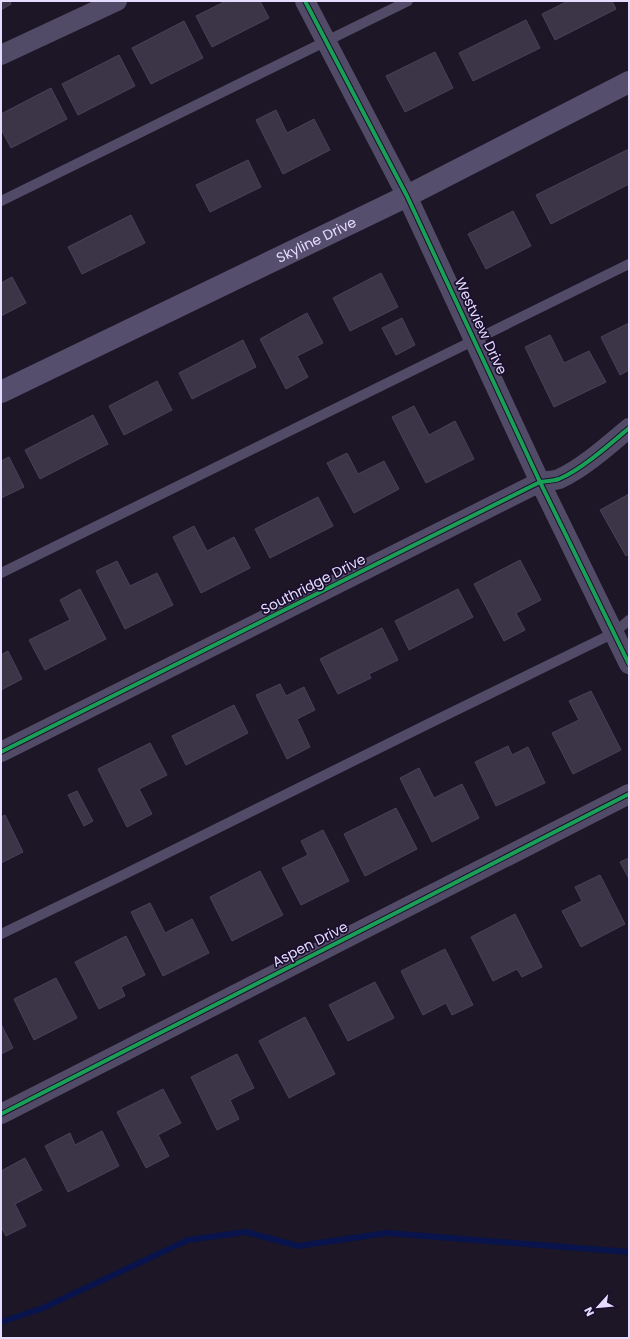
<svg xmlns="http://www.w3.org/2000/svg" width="630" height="1339" font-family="Poppins,sans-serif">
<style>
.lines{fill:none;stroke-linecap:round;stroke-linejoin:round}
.stream{stroke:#08144b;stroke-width:6}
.building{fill:#3c3547;stroke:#4a415a}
.lane{stroke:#524b67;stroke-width:10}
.street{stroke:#524b67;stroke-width:20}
.secondary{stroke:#564e6d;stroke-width:22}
.cycleway-casing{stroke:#1a0f2d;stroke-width:6}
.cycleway{stroke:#1a9f57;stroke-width:4}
.labels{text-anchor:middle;stroke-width:3.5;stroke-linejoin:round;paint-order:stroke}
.street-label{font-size:14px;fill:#e6dcff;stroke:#1a0f2d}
</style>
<rect width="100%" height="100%" fill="#1c1626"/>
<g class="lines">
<path class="stream" d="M1,1322L43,1308L188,1240L246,1232L298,1246L387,1233L629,1252"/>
</g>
<path class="building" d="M1,1H10L11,4L1,10Z
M226,1H260L269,18L212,47L196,16Z
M568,1H612L616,9L555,40L542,14Z
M526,20L540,48L473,81L459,53Z
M184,21L203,58L151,84L132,48Z
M435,52L453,88L405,112L386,76Z
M119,55L135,86L78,115L62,84Z
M51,88L67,119L11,148L1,129V114Z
M276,110L287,133L314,119L330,150L283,174L256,120Z
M629,149V184L551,224L536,195Z
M248,160L261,187L210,212L196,185Z
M513,211L531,246L486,269L468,234Z
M131,215L145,243L82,274L68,247Z
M381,273L398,307L350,331L333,298Z
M12,277L26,303L1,316V283Z
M307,313L323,343L297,356L308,377L286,389L260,339Z
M402,318L415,345L396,355L382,328Z
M629,323V370L620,375L601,337Z
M550,335L564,363L589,351L606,382L554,407L525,347Z
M243,340L256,367L192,399L179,373Z
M157,381L172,410L124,435L109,406Z
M414,406L429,435L455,421L474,459L426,483L392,417Z
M93,415L108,444L40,479L25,450Z
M347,453L358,474L384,461L399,489L354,513L327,463Z
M9,457L24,487L1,498V461Z
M629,494V554L626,556L600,510Z
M318,497L333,526L270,558L255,529Z
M194,526L207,551L234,537L250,568L201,593L173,537Z
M520,560L541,600L516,613L525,630L504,641L474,584Z
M117,561L130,586L157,573L173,605L125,629L96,571Z
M80,589L106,639L45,670L29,640L70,620L60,600Z
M458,589L473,617L409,650L395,621Z
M382,628L398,660L369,674L371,678L338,694L320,659Z
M8,651L22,679L1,690V655Z
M280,684L286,696L304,687L315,710L297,719L310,747L287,759L256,695Z
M591,691L621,750L573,774L552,733L579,720L569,701Z
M234,705L248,733L186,765L172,736Z
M150,743L167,775L139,789L152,814L127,827L98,769Z
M508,746L512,755L528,747L545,783L496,806L475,762Z
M419,768L434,798L462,784L479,818L432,842L400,778Z
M77,791L93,821L84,826L68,795Z
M396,808L417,849L365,876L344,834Z
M5,815L23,852L1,863V817Z
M323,830L349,881L301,905L282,868L308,855L301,841Z
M629,858V879L620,862Z
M260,871L283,915L232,941L210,897Z
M600,875L625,924L581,947L562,911L582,901L575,887Z
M150,903L165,933L192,919L209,953L163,976L131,912Z
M515,914L542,967L522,977L517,969L493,981L471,937Z
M126,936L145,975L121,987L125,996L99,1009L75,962Z
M445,949L473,1005L452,1015L446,1003L423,1015L401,971Z
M56,978L77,1018L34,1040L14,999Z
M375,982L394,1018L348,1041L329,1005Z
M305,1017L335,1074L289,1098L259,1041Z
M1,1024L13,1048L1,1054Z
M237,1054L254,1088L230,1100L239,1119L217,1130L191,1077Z
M163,1089L181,1123L158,1135L169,1156L146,1168L117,1112Z
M102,1131L119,1166L68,1192L45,1146L70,1133L75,1145Z
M25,1158L42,1190L15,1204L26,1226L6,1236L1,1227V1171Z"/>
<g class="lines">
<path class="lane" d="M1,201L408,1
M1,573L629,264
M1,934L119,877L430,723L573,653L614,633L629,620"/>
<path class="street" d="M305,1L407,196L540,482L629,664
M1,55L117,1
M1,752L540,482C546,481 553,481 559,479C582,469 609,445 629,428
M1,1114L629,794"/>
<path class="secondary" id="s1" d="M1,392L407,196L629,82"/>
<g class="cycleway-casing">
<path id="cycleway" d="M305,1L407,196L540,482L629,664
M1,752L540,482C546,481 553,481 559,479C582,469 609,445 629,428
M1,1114L629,794"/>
</g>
<use href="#cycleway" class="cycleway"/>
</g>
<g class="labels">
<g class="street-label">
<text dy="5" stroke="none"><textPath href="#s1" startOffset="350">Skyline Drive</textPath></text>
<text transform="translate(481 326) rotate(65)" y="5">Westview Drive</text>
<text transform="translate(313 584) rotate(-27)" y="5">Southridge Drive</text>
<text transform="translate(310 944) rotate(-27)" y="5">Aspen Drive</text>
</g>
</g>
<rect width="630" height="1339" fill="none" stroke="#e6dcff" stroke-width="4"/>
<g transform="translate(598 1307) rotate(243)" stroke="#1a0f2d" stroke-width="3" paint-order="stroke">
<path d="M0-3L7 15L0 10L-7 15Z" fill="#e6dcff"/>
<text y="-6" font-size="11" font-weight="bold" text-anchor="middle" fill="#e6dcff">N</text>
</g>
</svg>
